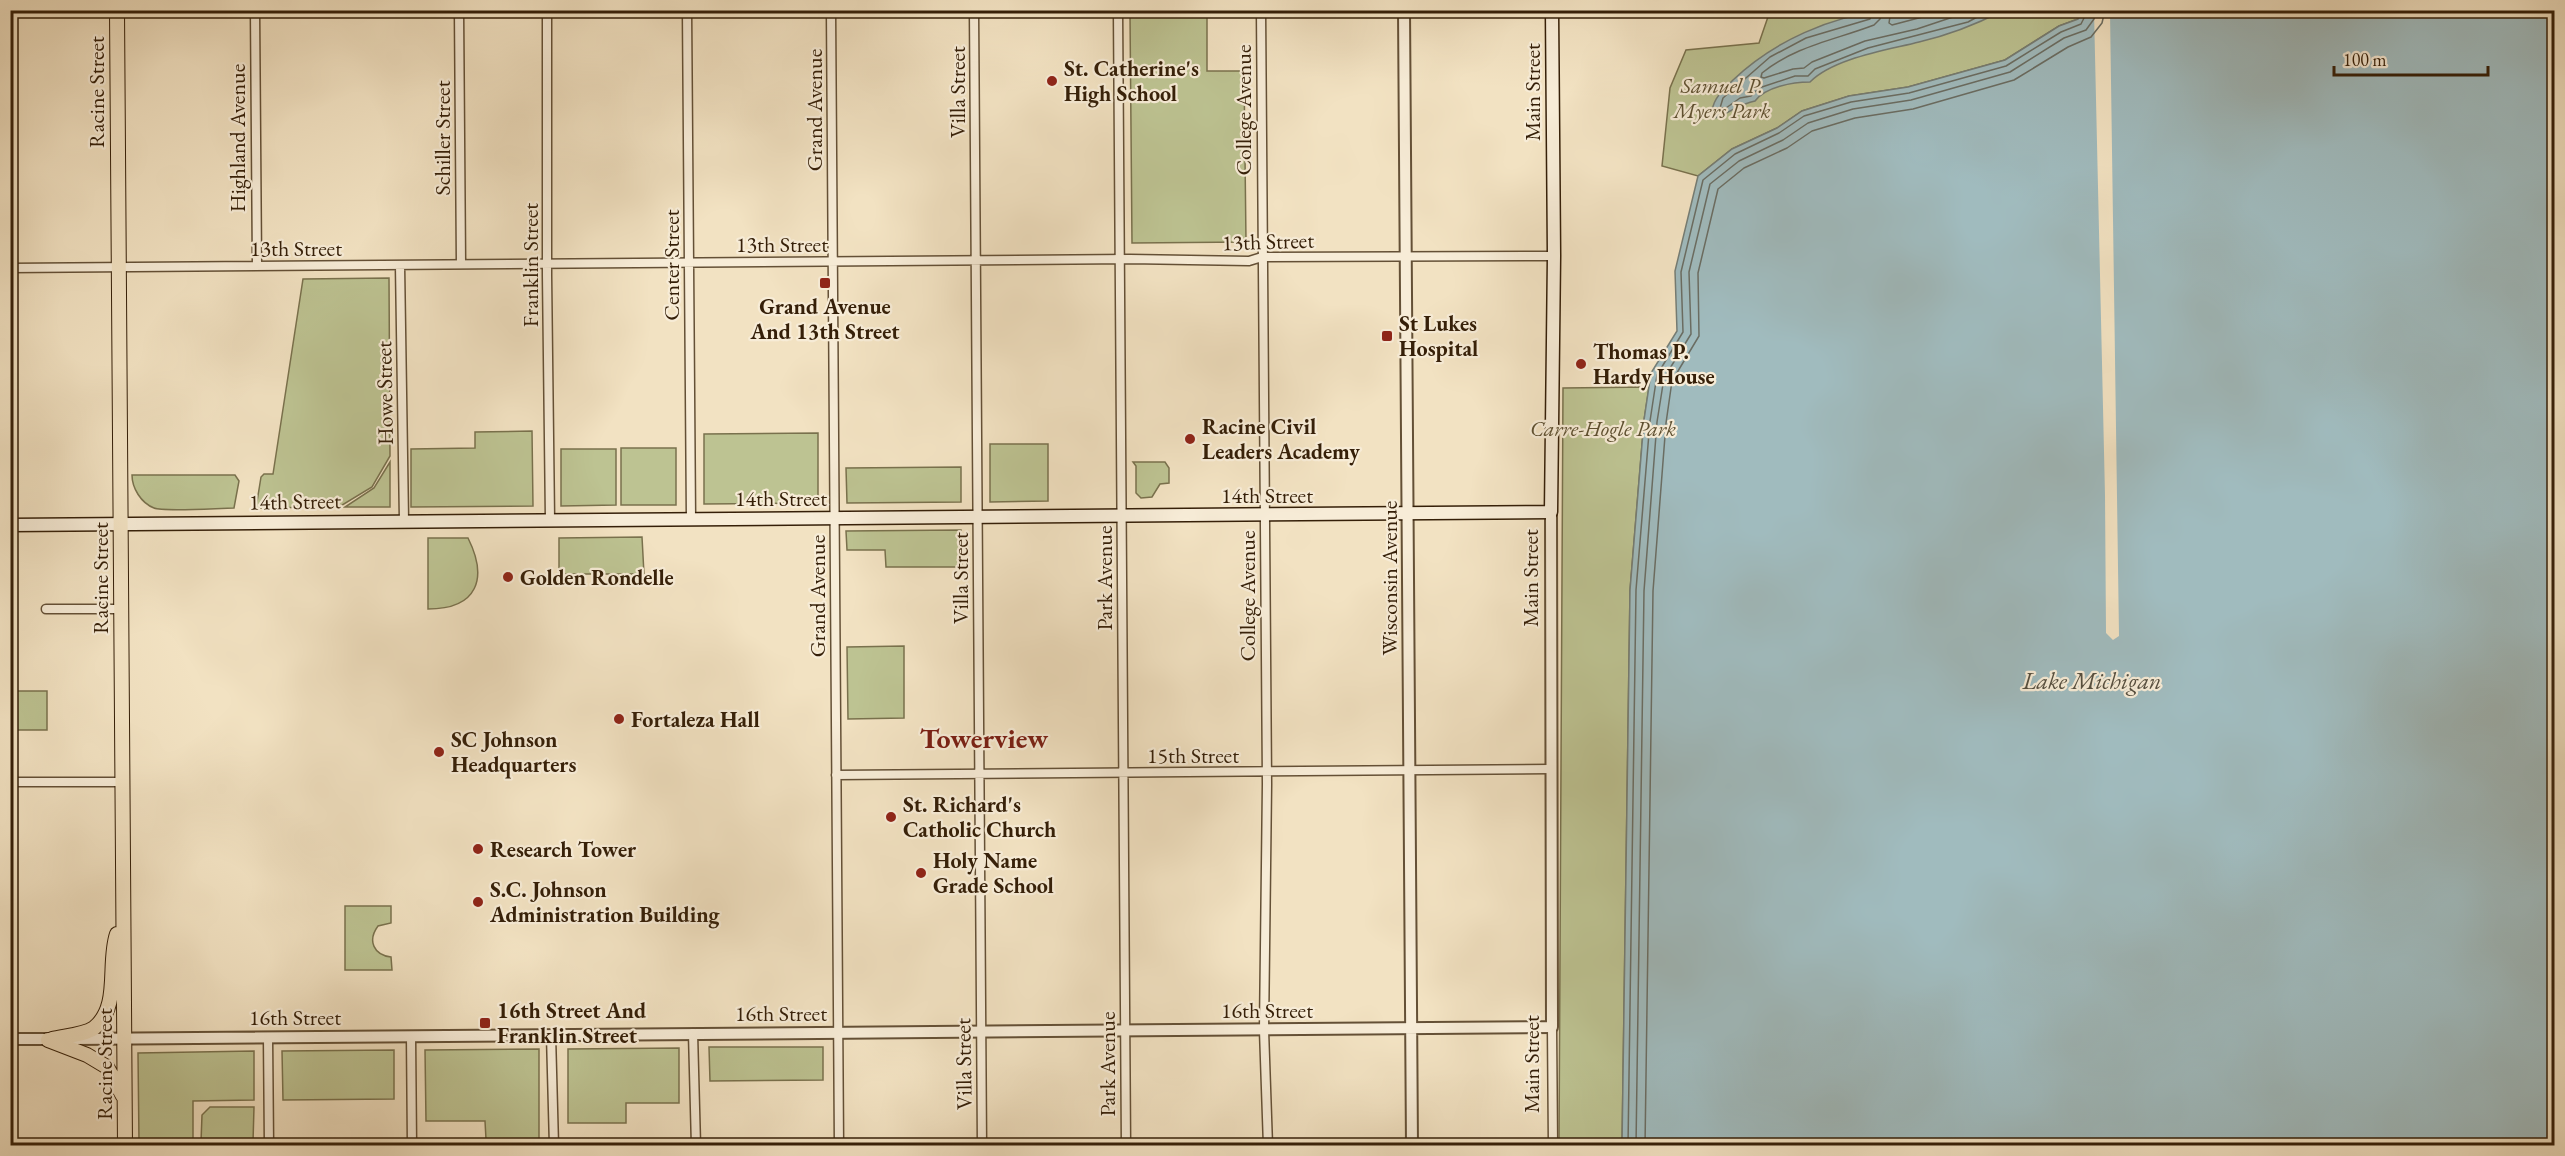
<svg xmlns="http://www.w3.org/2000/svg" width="2565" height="1156" font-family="'EB Garamond',serif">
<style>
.green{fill:#bdc392;stroke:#79714d;stroke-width:1.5}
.water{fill:#a0bbbe;stroke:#757d75;stroke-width:1.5}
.pier{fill:#f2e2c2}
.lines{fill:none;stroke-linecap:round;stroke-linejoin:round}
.shore{stroke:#6a6d63;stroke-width:1.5}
.minor-casing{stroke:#645036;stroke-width:11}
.tertiary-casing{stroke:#645036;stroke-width:14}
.secondary-casing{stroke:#351f08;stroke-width:15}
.primary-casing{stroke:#351f08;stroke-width:16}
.minor{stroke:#f7ecd7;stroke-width:8}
.tertiary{stroke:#f7ecd7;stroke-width:10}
.secondary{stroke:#f7ecd7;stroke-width:12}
.primary{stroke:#f2e2c2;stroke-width:14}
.poi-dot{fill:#8f2418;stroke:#f7ecd7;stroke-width:2}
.labels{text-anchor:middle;stroke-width:4.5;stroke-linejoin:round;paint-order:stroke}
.poi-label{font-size:22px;font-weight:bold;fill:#351f08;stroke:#f7ecd7;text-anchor:start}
.park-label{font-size:22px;font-style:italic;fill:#5e5031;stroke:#f7ecd7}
.street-label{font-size:22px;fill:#351f08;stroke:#f7ecd7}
.water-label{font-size:24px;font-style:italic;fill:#554e3f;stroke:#f7ecd7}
.district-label{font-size:28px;font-weight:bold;fill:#7a1f14;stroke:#f7ecd7}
</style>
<rect width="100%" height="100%" fill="#f2e2c2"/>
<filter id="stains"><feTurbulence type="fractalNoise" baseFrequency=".00333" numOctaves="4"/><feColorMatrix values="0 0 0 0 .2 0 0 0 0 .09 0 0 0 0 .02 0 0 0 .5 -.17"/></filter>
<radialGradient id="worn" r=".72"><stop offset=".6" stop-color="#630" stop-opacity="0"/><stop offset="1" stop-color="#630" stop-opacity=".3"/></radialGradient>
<!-- green -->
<path class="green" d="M1770,11H2084L2078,19L2059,26L2005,60L1908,87L1849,96L1802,111L1777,128L1732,149L1698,176L1662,166L1670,88L1686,50L1759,43Z
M1207,14V71H1244L1246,242L1132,243L1130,15Z
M389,278L390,456L372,487L339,507L256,508L261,477L264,474H273L303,279Z
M1649,387L1644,420L1630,590L1622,1145L1559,1146L1563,388Z
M532,431L533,506L411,507V449L475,448V432Z
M818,433V503L704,504V434Z
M990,444H1048V501L990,502Z
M621,448H676V505H621Z
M561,449H616V505L561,506Z
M390,462V507H345L374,488Z
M1133,462H1165L1169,468V483L1160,484L1152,497L1141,498L1136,493V466Z
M961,467V502L847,503L846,468Z
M132,475H235L239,481L234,508C220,508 164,512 154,508C141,503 132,488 132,475Z
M961,530L962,567H886L885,550H847L846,531Z
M642,537L644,574H559V538Z
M428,538H468C488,578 478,609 428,609Z
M904,646V718L848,719L847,647Z
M11,691H47V730H11Z
M345,906H391V923L378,926C367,941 374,955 391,957L392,970H345Z
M709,1047H823V1080L710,1081Z
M679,1048V1103H626V1123H568V1049Z
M539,1049V1139H486L485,1121H426L425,1050Z
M394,1050V1099L283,1100L282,1051Z
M254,1051V1100L193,1101V1142H139L138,1053Z
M210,1107H254L253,1142H201L202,1115Z"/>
<!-- water -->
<path class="water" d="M1887,10L2002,11C1975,25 1949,35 1919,42C1888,50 1834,58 1810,82C1793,82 1765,87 1755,101C1739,104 1728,114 1712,119C1710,101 1721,92 1733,80C1774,41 1831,16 1887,10Z
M2084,11H2554V1145L1622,1146L1630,590L1644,420L1651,373L1677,331L1675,271L1698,176L1732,149L1777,128L1802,111L1849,96L1908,87L2005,60L2059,26L2078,19Z"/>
<!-- pier -->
<path class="pier" d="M2094,11H2110L2119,636L2113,640L2106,633L2105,495Z"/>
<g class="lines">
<!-- shore -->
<path class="shore" d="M1874,10L1870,19L1806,38L1770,57L1723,98L1720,108H1726L1740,98L1751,96L1759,88L1795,76H1808L1815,69L1868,48L1968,22L1990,10
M1882,10L1880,19L1874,25C1835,40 1795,46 1762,73L1761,77L1764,78L1793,69L1804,68L1812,62L1865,41L1917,29L1974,10
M1891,10L1889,23L1892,25L1949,10
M1628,1146L1636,590L1650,421L1657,375L1683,332L1681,272L1703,180L1735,154L1779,133L1804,116L1851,102L1909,93L2006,66L2061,32L2081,24L2088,10
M1636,1146L1644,591L1657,422L1664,378L1691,334L1689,272L1710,184L1739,161L1783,140L1808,123L1853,109L1911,100L2010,72L2064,38L2086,30L2094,19L2096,10
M1645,1146L1653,591L1666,423L1672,381L1699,336L1698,273L1718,189L1744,168L1787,148L1812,131L1855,118L1913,109L2014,80L2068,47L2091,37L2102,23L2105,10"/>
<!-- minor casing -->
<g class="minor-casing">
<path id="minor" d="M255,10L257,266
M459,10L461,264
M547,10V275L550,520
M687,10L691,519
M831,10L839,1146
M974,10L982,1146
M1118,10L1126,1146
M1261,10L1267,784L1264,1030L1268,1146
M400,265L404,521
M10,268L1130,259L1249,261L1262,257L1554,256
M46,609H121
M836,775L1550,769
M10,782H122
M1552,1027L1553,1146
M693,1033L696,1146
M551,1035L554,1146
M411,1036L412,1146
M268,1037L269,1146"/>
</g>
<!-- tertiary casing -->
<g class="tertiary-casing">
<path id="tertiary" d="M1404,10L1412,1146
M10,11L43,10
M10,1039H55
M74,1039L1552,1027L1551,512"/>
</g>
<!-- secondary casing -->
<g class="secondary-casing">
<path id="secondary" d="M10,525L1551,512L1554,256L1552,10"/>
</g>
<!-- primary casing -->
<g class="primary-casing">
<path id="primary" d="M117,10L125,1146
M52,1039C64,1036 84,1035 94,1028C121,1007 107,963 117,934
M48,1040L87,1055L107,1067L123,1096"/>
</g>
<!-- minor -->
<use href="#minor" class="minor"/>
<!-- tertiary -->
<use href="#tertiary" class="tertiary"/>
<!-- secondary -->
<use href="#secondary" class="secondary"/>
<!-- primary -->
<use href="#primary" class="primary"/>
</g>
<!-- markers -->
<g class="poi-dot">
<circle cx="1052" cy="81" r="6"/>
<rect x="819" y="277" width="12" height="12" rx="3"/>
<rect x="1381" y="330" width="12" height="12" rx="3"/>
<circle cx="1581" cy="364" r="6"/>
<circle cx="1190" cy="439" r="6"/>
<circle cx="508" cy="577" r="6"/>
<circle cx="619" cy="719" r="6"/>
<circle cx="439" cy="752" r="6"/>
<circle cx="891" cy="817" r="6"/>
<circle cx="478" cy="849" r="6"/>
<circle cx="921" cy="873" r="6"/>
<circle cx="478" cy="902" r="6"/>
<rect x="479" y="1017" width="12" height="12" rx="3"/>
</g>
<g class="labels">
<!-- poi labels -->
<g class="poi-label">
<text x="1064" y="76">St. Catherine's<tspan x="1064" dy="25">High School</tspan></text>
<text x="825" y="314" text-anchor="middle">Grand Avenue<tspan x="825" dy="25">And 13th Street</tspan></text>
<text x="1399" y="331">St Lukes<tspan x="1399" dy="25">Hospital</tspan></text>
<text x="1593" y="359">Thomas P.<tspan x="1593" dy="25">Hardy House</tspan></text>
<text x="1202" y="434">Racine Civil<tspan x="1202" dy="25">Leaders Academy</tspan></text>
<text x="520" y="585">Golden Rondelle</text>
<text x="631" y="727">Fortaleza Hall</text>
<text x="451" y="747">SC Johnson<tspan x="451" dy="25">Headquarters</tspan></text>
<text x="903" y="812">St. Richard's<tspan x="903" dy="25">Catholic Church</tspan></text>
<text x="490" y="857">Research Tower</text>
<text x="933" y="868">Holy Name<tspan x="933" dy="25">Grade School</tspan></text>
<text x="490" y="897">S.C. Johnson<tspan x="490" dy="25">Administration Building</tspan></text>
<text x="497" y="1018">16th Street And<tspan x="497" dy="25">Franklin Street</tspan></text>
</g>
<!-- park labels -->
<g class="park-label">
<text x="1722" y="93">Samuel P.<tspan x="1722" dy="25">Myers Park</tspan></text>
<text x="1603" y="436">Carre-Hogle Park</text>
</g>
<!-- street labels -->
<g class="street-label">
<text transform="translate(96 92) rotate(-90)" y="8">Racine Street</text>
<text transform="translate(957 92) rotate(-90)" y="8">Villa Street</text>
<text transform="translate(1532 92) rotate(-90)" y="8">Main Street</text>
<text transform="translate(814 110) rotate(-90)" y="8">Grand Avenue</text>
<text transform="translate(1243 110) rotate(-90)" y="8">College Avenue</text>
<text transform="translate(237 138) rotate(-90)" y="8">Highland Avenue</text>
<text transform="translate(442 138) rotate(-90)" y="8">Schiller Street</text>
<text transform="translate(1268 241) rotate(-2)" y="8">13th Street</text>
<text x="782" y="252">13th Street</text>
<text x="296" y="256">13th Street</text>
<text transform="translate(530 265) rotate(-90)" y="8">Franklin Street</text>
<text transform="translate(671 265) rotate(-90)" y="8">Center Street</text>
<text transform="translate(384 393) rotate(-91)" y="8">Howe Street</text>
<text x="1267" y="503">14th Street</text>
<text x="781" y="506">14th Street</text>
<text transform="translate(295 501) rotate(-1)" y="8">14th Street</text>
<text transform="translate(100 578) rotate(-90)" y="8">Racine Street</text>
<text transform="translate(960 578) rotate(-90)" y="8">Villa Street</text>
<text transform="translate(1104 578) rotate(-90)" y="8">Park Avenue</text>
<text transform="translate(1389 578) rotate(-90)" y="8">Wisconsin Avenue</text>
<text transform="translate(1530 578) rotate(-90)" y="8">Main Street</text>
<text transform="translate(817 596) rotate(-90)" y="8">Grand Avenue</text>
<text transform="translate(1247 596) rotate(-90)" y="8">College Avenue</text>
<text x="1193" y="763">15th Street</text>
<text x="1267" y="1018">16th Street</text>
<text x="781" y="1021">16th Street</text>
<text x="295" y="1025">16th Street</text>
<text transform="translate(104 1064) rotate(-90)" y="8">Racine Street</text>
<text transform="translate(963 1064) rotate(-91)" y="8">Villa Street</text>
<text transform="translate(1107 1064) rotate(-90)" y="8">Park Avenue</text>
<text transform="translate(1531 1064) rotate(-90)" y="8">Main Street</text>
</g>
<!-- water labels -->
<g class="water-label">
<text x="2092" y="689">Lake Michigan</text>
</g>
<!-- district labels -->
<g class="district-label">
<text x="984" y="748">Towerview</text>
</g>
</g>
<!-- margin -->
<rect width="2565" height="1156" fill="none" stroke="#f2e2c2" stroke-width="36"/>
<rect x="12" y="12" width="2541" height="1132" fill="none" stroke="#351f08" stroke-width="3"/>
<rect x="18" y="18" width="2529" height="1120" fill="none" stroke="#351f08" stroke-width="1.5"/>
<!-- scale -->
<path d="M2334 66v9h154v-9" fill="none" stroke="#351f08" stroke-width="3"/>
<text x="2343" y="66" font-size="18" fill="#351f08" stroke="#f7ecd7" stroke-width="4.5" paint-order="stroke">100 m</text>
<rect width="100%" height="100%" filter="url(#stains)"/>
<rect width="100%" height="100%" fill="url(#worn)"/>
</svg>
